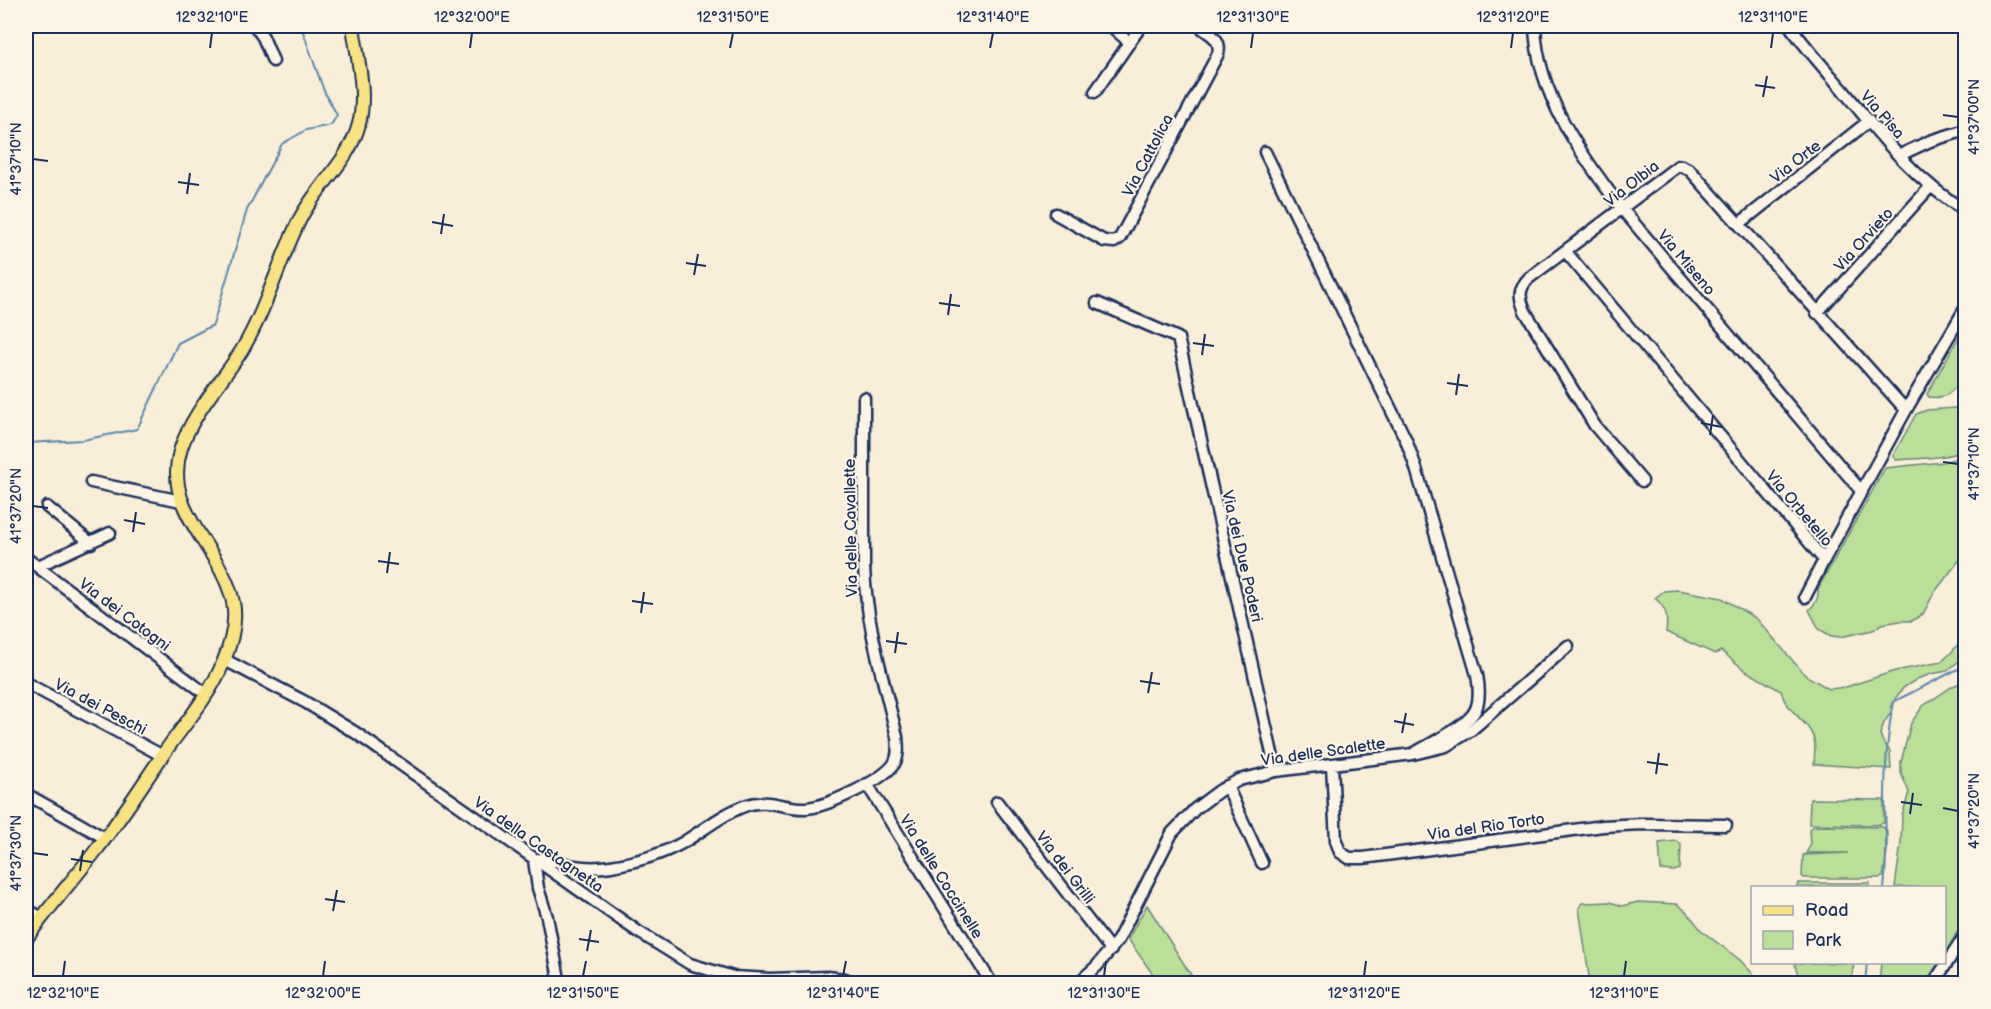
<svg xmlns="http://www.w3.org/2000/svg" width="1991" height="1009" font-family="'Balsamiq Sans',sans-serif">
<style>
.green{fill:#badf99;stroke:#6a877c;stroke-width:1.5}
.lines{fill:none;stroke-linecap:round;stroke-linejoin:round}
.stream{stroke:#5b88b0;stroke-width:2}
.minor-casing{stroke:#1b2f5e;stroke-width:15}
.major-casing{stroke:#1b2f5e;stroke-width:16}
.minor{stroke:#fcf5e5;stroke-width:10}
.major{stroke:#f8e281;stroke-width:12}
.ticks{fill:none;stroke:#1b2f5e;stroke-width:2}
.labels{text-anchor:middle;stroke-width:4.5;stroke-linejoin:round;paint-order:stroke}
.street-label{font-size:16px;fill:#1b2f5e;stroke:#fcf5e5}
.neatline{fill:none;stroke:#1b2f5e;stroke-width:2}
.ticks-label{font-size:15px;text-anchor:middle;fill:#1b2f5e}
</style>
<rect width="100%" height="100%" fill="#f9eed7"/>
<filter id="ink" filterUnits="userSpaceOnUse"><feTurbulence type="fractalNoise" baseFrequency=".0167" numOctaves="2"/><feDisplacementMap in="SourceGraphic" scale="12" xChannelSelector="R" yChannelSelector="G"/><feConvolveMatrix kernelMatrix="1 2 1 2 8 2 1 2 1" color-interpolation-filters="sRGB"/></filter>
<g filter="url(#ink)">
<!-- green -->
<path class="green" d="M1960,335L1965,336V378C1954,389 1947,400 1929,397L1927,394Z
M1955,408L1965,410V450C1944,459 1919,458 1896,460L1893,456L1916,414L1927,410Z
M1965,456V553L1934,593L1923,614L1912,621H1900L1882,624L1873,630L1840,637L1831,636L1819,629L1809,610C1816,603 1819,598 1818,589L1885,468L1943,462Z
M1678,590L1722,598L1757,619L1805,675L1829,689L1846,687L1895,671L1941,662L1950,654L1965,636V656L1947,671L1931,674L1917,679L1903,688L1895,699L1893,709L1884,723L1880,734L1883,742L1890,751L1891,769L1814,764C1814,757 1816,746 1814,739C1808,720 1786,712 1781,691L1746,671L1721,651L1715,654L1666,632C1668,616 1667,609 1655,598L1664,591Z
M1965,681V919L1945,953L1944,888L1895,887L1901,843L1902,816L1909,792L1901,773V762L1911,723L1923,706L1953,686Z
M1810,799L1884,800V823L1876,825L1809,824Z
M1814,826L1883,827L1887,831V852L1883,877L1880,878H1804L1802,876L1803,855L1848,853H1806L1810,846L1809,829Z
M1677,841L1681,845L1680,869L1674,871L1661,870L1659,843Z
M1798,883H1870L1868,888L1797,887Z
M1610,902L1622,906L1638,902L1677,904L1687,912L1702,931L1740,960L1752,973L1757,983H1590L1579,908L1582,903Z
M1147,905L1196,983H1159L1128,939Z
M1794,963H1854L1851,983H1801Z
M1881,963H1939L1927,983L1879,984Z"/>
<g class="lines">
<!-- stream -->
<path class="stream" d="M26,443L83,440L137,429L178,343L213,325L247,210L282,144L306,130L331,125L337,115L324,91L301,26
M1884,888C1888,857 1885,826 1885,795C1885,764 1888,733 1893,702L1966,665
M1865,984L1867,962"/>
<!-- minor casing -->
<g class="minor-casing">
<path id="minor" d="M255,26L263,37L273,61
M1111,26L1129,42
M1535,26C1537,95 1582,156 1622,209L1862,492
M1790,26C1806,48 1825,69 1843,90C1879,134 1916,182 1966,211
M1095,92L1141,26
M1265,152L1406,440L1415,465L1477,675C1479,686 1480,699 1476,709C1469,726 1429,744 1413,754
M1900,155L1930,141L1966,130
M1056,214L1104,241L1114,242L1120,238L1218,54C1222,39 1210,34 1199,26
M1739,224L1869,121
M1566,252L1824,560L1906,410L1966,307
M1097,303L1178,338L1276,771
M1817,313L1931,186
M1642,481L1595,426L1525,311C1519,297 1518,289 1529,278L1678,166H1682L1690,170L1906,410
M91,482L181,501
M47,507L91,543
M26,558L206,694
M38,566L110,533
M1805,597L1824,560
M225,660L305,702L356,733L637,931L690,964L733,977L770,979L828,977L845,979L857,984
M26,683L163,756
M1332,765L1336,841L1340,852L1349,858H1363L1603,826L1642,824L1726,825
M867,784L992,984
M1227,786L1262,863
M26,794L105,838
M997,802L1111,950
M26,909L42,918
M560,984L547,917L538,888L534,860C546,856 562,864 574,866C586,868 599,868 611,866C636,862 661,855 684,842C705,829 724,813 747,805C767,798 786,809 806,808C826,807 882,781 894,764C899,756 898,746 897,737C884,681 866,624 864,567V398
M1077,984L1097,966L1118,940L1172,833L1195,809L1219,791L1239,780L1276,771L1413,754L1446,746L1470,731L1568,646
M1933,984L1966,934"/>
</g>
<!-- major casing -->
<g class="major-casing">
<path id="major" d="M26,939C48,908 74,879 97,849C123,816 145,780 169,746C188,720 211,693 223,663C231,644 237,622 233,602C221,546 161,511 181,448C193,412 222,382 242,350C267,308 279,260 301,217C318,185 350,160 359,124C367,93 357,57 353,26"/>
</g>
<!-- minor -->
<use href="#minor" class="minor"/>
<!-- major -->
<use href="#major" class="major"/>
</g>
</g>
<!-- ticks -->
<path class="ticks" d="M210,48L212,33M470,48L472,33M730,48L733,33M990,48L993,33M1251,48L1253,33M1511,48L1513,33M1771,48L1773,33M1755,85L1775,88M1763,97L1767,76M1943,115L1958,117M33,159L48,161M178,182L199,185M187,194L190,173M432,222L453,226M441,234L444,214M686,263L706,266M694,275L698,254M939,303L960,306M948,315L951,294M1193,343L1214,346M1202,355L1205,334M1447,383L1468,386M1456,395L1459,374M1701,423L1722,427M1710,435L1713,415M1943,462L1958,464M33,506L48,508M124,520L145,524M133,532L136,512M378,561L399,564M387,573L390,552M632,601L653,604M641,613L644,592M886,641L907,644M895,653L898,632M1140,681L1160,684M1148,693L1152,672M1394,721L1414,725M1402,733L1406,713M1647,762L1668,765M1656,774L1659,753M1901,802L1922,805M1943,808L1958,811M1910,814L1913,793M33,853L48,855M71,859L92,862M80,871L83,850M325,899L345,902M333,911L337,890M579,939L599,942M587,951L591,930M63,976L65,961M323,976L325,961M583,976L586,961M843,976L846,961M1104,976L1106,961M1364,976L1366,961M1624,976L1626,961"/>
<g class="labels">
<!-- street labels -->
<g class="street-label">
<text transform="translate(1883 114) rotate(49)" y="6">Via Pisa</text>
<text transform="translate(1147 155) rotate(-62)" y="6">Via Cattolica</text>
<text transform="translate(1795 161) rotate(-38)" y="6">Via Orte</text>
<text transform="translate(1631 183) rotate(-38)" y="6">Via Olbia</text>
<text transform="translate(1863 239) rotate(-48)" y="6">Via Orvieto</text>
<text transform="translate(1687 262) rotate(50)" y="6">Via Miseno</text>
<text transform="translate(1800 508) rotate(50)" y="6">Via Orbetello</text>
<text transform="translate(850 528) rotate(-91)" y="6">Via delle Cavallette</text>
<text transform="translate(1243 556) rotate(77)" y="6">Via dei Due Poderi</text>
<text transform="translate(125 614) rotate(37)" y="6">Via dei Cotogni</text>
<text transform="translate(101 706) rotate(28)" y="6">Via dei Peschi</text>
<text transform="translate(1323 751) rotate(-8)" y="6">Via delle Scalette</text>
<text transform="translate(1486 826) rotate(-8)" y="6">Via del Rio Torto</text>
<text transform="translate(539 844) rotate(35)" y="6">Via della Castagnetta</text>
<text transform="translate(1066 867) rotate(53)" y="6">Via dei Grilli</text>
<text transform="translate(942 876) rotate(58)" y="6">Via delle Coccinelle</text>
</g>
</g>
<!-- margin -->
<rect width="1991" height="1009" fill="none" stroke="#fcf5e5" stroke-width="66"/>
<!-- legend -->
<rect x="1751" y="886" width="195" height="78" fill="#fcf5e5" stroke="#a2a6af" stroke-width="1.5"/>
<rect x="1763" y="906" width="30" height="9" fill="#f8e281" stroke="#a2a6af" stroke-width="1.5"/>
<text x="1805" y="916" font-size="18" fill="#1b2f5e">Road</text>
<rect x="1763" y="931" width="30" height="18" fill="#badf99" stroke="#a2a6af" stroke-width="1.5"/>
<text x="1805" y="946" font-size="18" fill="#1b2f5e">Park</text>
<rect x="33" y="33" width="1925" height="943" class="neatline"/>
<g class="ticks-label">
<text x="212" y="22">12°32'10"E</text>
<text x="472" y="22">12°32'00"E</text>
<text x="733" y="22">12°31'50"E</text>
<text x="993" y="22">12°31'40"E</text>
<text x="1253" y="22">12°31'30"E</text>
<text x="1513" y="22">12°31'20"E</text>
<text x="1773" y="22">12°31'10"E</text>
<text transform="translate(1974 117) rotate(-90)" y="5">41°37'00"N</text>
<text transform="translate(16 159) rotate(-90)" y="5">41°37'10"N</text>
<text transform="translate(1974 464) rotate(-90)" y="5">41°37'10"N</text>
<text transform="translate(16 506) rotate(-90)" y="5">41°37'20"N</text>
<text transform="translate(1974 811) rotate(-90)" y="5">41°37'20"N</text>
<text transform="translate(16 853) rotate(-90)" y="5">41°37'30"N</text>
<text x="63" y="998">12°32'10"E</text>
<text x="323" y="998">12°32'00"E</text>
<text x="583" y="998">12°31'50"E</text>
<text x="843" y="998">12°31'40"E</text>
<text x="1104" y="998">12°31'30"E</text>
<text x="1364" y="998">12°31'20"E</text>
<text x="1624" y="998">12°31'10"E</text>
</g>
</svg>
